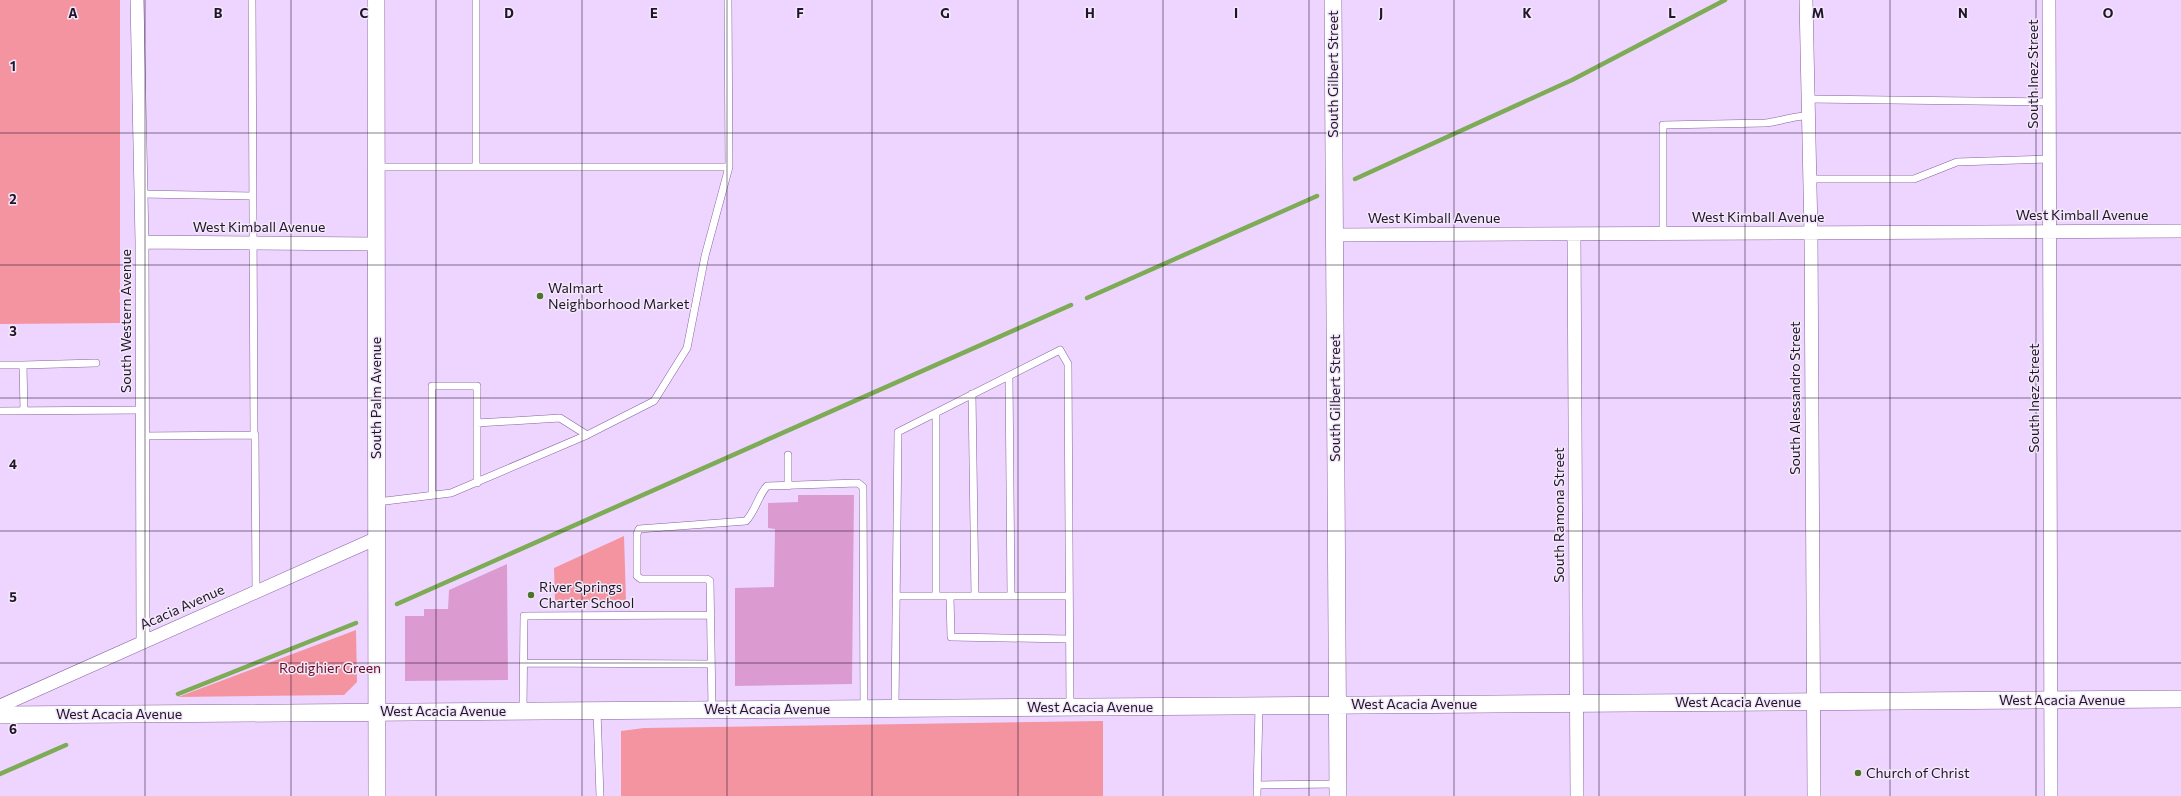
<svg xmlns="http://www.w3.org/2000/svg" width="2181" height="796" font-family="Commissioner,sans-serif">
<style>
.green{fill:#f494a0}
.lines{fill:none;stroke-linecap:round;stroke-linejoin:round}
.stream{stroke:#7eab55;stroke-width:4.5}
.building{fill:#db9bd1}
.service-casing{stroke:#87609f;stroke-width:8}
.minor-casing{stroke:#87609f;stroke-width:14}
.tertiary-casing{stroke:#87609f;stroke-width:18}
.service{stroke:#fff;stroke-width:7}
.minor{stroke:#fff;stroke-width:13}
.tertiary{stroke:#fff;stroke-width:17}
.grid{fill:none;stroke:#23132d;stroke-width:1;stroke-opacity:0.55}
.poi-dot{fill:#4f732c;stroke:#f2e9f8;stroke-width:1.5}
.labels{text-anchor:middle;stroke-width:3;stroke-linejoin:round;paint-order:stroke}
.street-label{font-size:14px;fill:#23132d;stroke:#f2e9f8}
.poi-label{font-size:14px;fill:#23132d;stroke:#f2e9f8;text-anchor:start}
.park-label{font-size:14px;fill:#690c26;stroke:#f2e9f8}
.grid-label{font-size:13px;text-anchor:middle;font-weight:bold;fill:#23132d;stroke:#f2e9f8;stroke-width:3;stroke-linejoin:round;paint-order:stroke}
</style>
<rect width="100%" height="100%" fill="#eed5ff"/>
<!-- green -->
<path class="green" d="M0,0H120V323L0,324Z
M624,536L626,600L555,601L554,568Z
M356,630L357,682L344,695L178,697Z
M1103,721V796H621V731L644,728Z"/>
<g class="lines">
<!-- stream -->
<path class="stream" d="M1355,179L1572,80L1725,0
M1087,298L1317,196
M397,604L1071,305
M178,694L356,623
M0,774L66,745"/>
</g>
<!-- building -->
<path class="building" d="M798,495H854L852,684L735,686V588L774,587L775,529L768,528V503L798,502Z
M507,564L508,680L405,681V616H424V609H448L449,590Z"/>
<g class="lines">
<!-- service casing -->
<g class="service-casing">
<path id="service" d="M252,0L254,435
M476,0V167
M1808,99L2049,102
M376,167H729L728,0
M1809,179H1914L1957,162L2050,159
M141,194L253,196
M1663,233V125L1765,123C1780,122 1794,115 1808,116
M0,365H23L24,411
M23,365L96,363
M1009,376L1011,596
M972,394L975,596
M0,411L142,410
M936,413V596
M477,423L560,418L587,435
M142,436L255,435L256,592
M788,486V455
M432,495V386H477V483
M377,502L451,493L587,435L654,401L687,348L705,256L729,167
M896,596H1069
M950,596L951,637L1069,639
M524,663L711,664
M895,708L898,432L1060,350L1068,364L1070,707
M712,709L710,581L707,579H641L637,576V534L639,529L746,521C756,510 758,496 767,486L858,483L863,487L864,708
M523,711L524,616L711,615
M597,711L600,796
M1258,785L1337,784
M1257,796L1259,706"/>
</g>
<!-- minor casing -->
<g class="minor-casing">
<path id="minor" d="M137,0L142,242L143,642
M1806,0L1811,233L1814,796
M2049,0L2051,796
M1574,234L1577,796
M1334,235L2181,231
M142,242L376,244
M0,706L377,538"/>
</g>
<!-- tertiary casing -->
<g class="tertiary-casing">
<path id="tertiary" d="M376,0L377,796
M1333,0L1338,796
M0,715L2181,699"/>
</g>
<!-- service -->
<use href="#service" class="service"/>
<!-- minor -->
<use href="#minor" class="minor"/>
<!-- tertiary -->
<use href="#tertiary" class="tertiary"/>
</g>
<!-- grid -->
<path class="grid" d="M145,0V796M291,0V796M436,0V796M582,0V796M727,0V796M872,0V796M1018,0V796M1163,0V796M1309,0V796M1454,0V796M1599,0V796M1745,0V796M1890,0V796M2036,0V796M0,133H2181M0,265H2181M0,398H2181M0,531H2181M0,663H2181"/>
<!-- markers -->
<g class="poi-dot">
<circle cx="540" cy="296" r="4"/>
<circle cx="531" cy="595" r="4"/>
<circle cx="1858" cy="773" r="4"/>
</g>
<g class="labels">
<!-- street labels -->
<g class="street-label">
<text transform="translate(1333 74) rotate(-90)" y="5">South Gilbert Street</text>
<text transform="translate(2033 74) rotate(-90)" y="5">South Inez Street</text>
<text x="2082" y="220">West Kimball Avenue</text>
<text x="1758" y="222">West Kimball Avenue</text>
<text x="1434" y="223">West Kimball Avenue</text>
<text x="259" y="232">West Kimball Avenue</text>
<text transform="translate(126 321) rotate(-90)" y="5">South Western Avenue</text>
<text transform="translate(376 398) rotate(-90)" y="5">South Palm Avenue</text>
<text transform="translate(1335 398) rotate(-90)" y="5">South Gilbert Street</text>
<text transform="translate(1795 398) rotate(-90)" y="5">South Alessandro Street</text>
<text transform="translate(2034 398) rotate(-90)" y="5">South Inez Street</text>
<text transform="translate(1559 515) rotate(-90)" y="5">South Ramona Street</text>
<text transform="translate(182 607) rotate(-24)" y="5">Acacia Avenue</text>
<text x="2062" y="705">West Acacia Avenue</text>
<text x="1738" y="707">West Acacia Avenue</text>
<text x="1414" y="709">West Acacia Avenue</text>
<text x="1090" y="712">West Acacia Avenue</text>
<text x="767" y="714">West Acacia Avenue</text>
<text x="443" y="716">West Acacia Avenue</text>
<text x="119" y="719">West Acacia Avenue</text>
</g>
<!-- poi labels -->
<g class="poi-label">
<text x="548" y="293">Walmart<tspan x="548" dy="16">Neighborhood Market</tspan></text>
<text x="539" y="592">River Springs<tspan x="539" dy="16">Charter School</tspan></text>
<text x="1866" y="778">Church of Christ</text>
</g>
<!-- park labels -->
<g class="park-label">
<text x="330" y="673">Rodighier Green</text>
</g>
</g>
<g class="grid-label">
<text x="73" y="18">A</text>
<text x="218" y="18">B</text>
<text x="364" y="18">C</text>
<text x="509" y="18">D</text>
<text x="654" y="18">E</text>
<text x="800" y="18">F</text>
<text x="945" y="18">G</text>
<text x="1090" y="18">H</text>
<text x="1236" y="18">I</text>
<text x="1381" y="18">J</text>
<text x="1527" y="18">K</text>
<text x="1672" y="18">L</text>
<text x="1818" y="18">M</text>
<text x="1963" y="18">N</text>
<text x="2108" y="18">O</text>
<text x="13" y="71">1</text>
<text x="13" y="204">2</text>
<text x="13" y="336">3</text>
<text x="13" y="469">4</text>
<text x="13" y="602">5</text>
<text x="13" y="734">6</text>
</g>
</svg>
